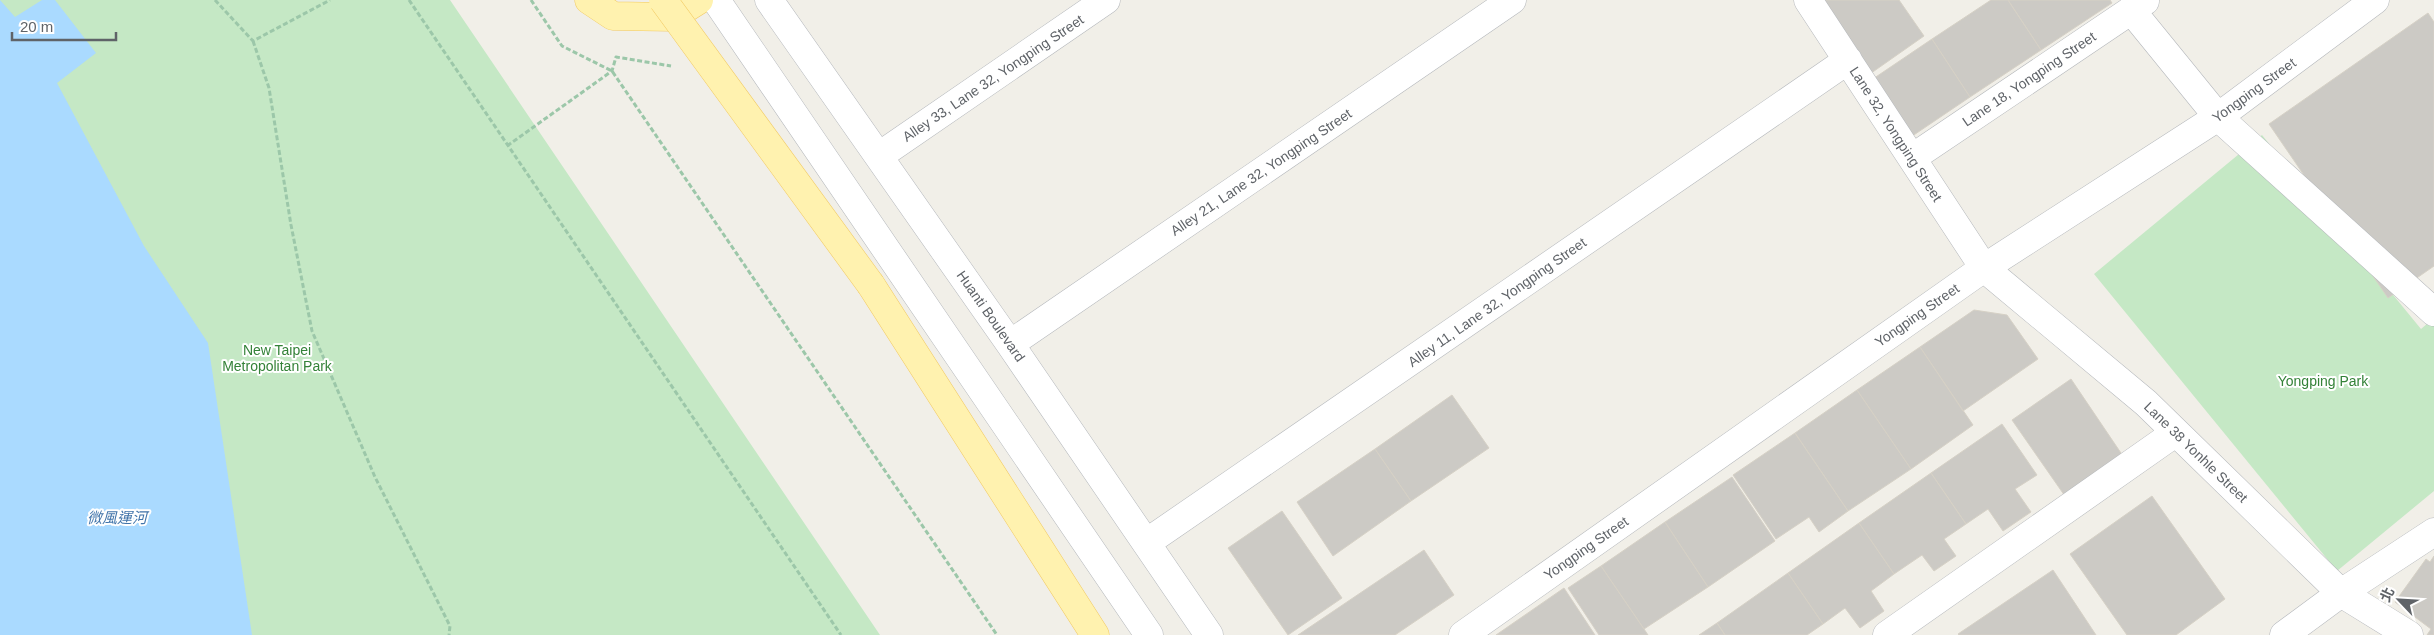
<svg xmlns="http://www.w3.org/2000/svg" width="2434" height="635" font-family="Helvetica,'Noto Sans TC',sans-serif">
<style>
.green{fill:#c5e8c5}
.water{fill:#aadaff}
.building{fill:#cccac5;stroke:#d6d1c6}
.lines{fill:none;stroke-linecap:round;stroke-linejoin:round}
.minor-casing{stroke:#b5b8bc;stroke-width:29}
.major-casing{stroke:#f2c960;stroke-width:29}
.path{stroke:#9cc7a9;stroke-width:3;stroke-dasharray:5 2.5;stroke-linecap:butt}
.minor{stroke:#fff;stroke-width:28}
.major{stroke:#fff2af;stroke-width:28}
.major-bridge-casing{stroke:#f2c960;stroke-width:29;stroke-linecap:butt}
.major-bridge{stroke:#fff2af;stroke-width:28}
.labels{text-anchor:middle;stroke-width:4;stroke-linejoin:round;paint-order:stroke}
.street-label{font-size:14px;fill:#5f6368;stroke:#fff}
.park-label{font-size:14px;fill:#348238;stroke:#fff}
.water-label{font-size:15px;font-style:italic;fill:#4174aa;stroke:#fff}
</style>
<rect width="100%" height="100%" fill="#f1efe8"/>
<!-- green -->
<path class="green" d="M0,0H450L880,635H0Z
M2262,135L2421,329L2434,318V491L2337,571L2094,274Z"/>
<!-- water -->
<path class="water" d="M0,0L15,17L42,0H55L96,53L57,83L144,246L208,343L252,635H0Z"/>
<!-- building -->
<path class="building" d="M1814,0H1899L1924,36L1857,83Z
M1991,0H2008L2041,50L1970,97L1932,39Z
M2008,0H2110L2112,3L2041,50Z
M2428,13L2434,22V266L2388,298L2269,124Z
M1932,39L1970,97L1899,145L1861,87Z
M1974,310L2007,315L2038,359L1963,411L1920,347Z
M1920,347L1973,425L1911,469L1857,390Z
M2071,379L2125,459L2067,499L2012,420Z
M1857,390L1911,469L1848,511L1795,433Z
M1452,395L1489,448L1411,501L1375,449Z
M2002,424L2037,475L2015,489L2031,512L2003,531L1988,509L1966,524L1931,473Z
M1795,433L1848,511L1819,532L1809,517L1776,539L1733,475Z
M1375,449L1411,501L1333,556L1297,502Z
M1931,473L1966,524L1944,539L1956,556L1934,571L1922,555L1894,574L1859,523Z
M1732,477L1775,541L1708,587L1665,522Z
M2152,496L2225,599L2176,635H2127L2070,554Z
M1282,511L1342,598L1288,635L1228,548Z
M1665,522L1708,587L1644,629L1601,566Z
M1859,523L1894,574L1871,591L1884,611L1860,628L1845,608L1823,624L1788,573Z
M1424,550L1454,595L1395,635H1298Z
M2434,556V635H2427L2431,629L2395,602L2426,559L2430,562Z
M1601,566L1644,629L1648,635H1599L1568,588Z
M2053,570L2096,635H1959L1958,634Z
M1788,573L1823,624L1807,635H1725L1717,623Z
M1564,588L1595,635H1496Z
M1717,623L1725,635H1699Z"/>
<g class="lines">
<!-- minor casing -->
<g class="minor-casing">
<path id="minor" d="M716,0L1149,635
M769,0L1010,344L1209,635
M1808,0L1984,268L2146,403L2341,593L2409,635
M2131,10L2218,117L2434,312
M879,156L1106,0
M1912,158L2145,1
M1010,344L1512,0
M1146,543L1848,60
M1463,635L1984,268L2218,117L2375,0
M1887,635L2175,433
M2284,635L2341,593L2434,532"/>
</g>
<!-- major casing -->
<g class="major-casing">
<path id="major" d="M589,0L613,16L672,17L699,0
M871,285L1095,635"/>
</g>
<!-- path -->
<path class="path" d="M215,0L253,41L330,0
M409,0L841,635
M531,0L562,46L612,71L997,635
M253,41L269,88L291,225L312,331L375,477L450,626L449,635
M507,146L612,71L616,57L671,66"/>
<!-- minor -->
<use href="#minor" class="minor"/>
<!-- major -->
<use href="#major" class="major"/>
<!-- major-bridge casing -->
<g class="major-bridge-casing">
<path id="major-bridge" d="M663,0L871,285"/>
</g>
<!-- major-bridge -->
<use href="#major-bridge" class="major-bridge"/>
</g>
<g class="labels">
<!-- street labels -->
<g class="street-label">
<text transform="translate(993 78) rotate(-34)" y="5">Alley 33, Lane 32, Yongping Street</text>
<text transform="translate(2029 79) rotate(-34)" y="5">Lane 18, Yongping Street</text>
<text transform="translate(2254 90) rotate(-36)" y="5">Yongping Street</text>
<text transform="translate(1896 134) rotate(57)" y="5">Lane 32, Yongping Street</text>
<text transform="translate(1261 172) rotate(-34)" y="5">Alley 21, Lane 32, Yongping Street</text>
<text transform="translate(1497 302) rotate(-35)" y="5">Alley 11, Lane 32, Yongping Street</text>
<text transform="translate(1917 315) rotate(-35)" y="5">Yongping Street</text>
<text transform="translate(991 316) rotate(55)" y="5">Huanti Boulevard</text>
<text transform="translate(2196 452) rotate(44)" y="5">Lane 38 Yonhle Street</text>
<text transform="translate(1586 548) rotate(-35)" y="5">Yongping Street</text>
</g>
<!-- park labels -->
<g class="park-label">
<text x="277" y="355">New Taipei<tspan x="277" dy="16">Metropolitan Park</tspan></text>
<text x="2323" y="386">Yongping Park</text>
</g>
<!-- water labels -->
<g class="water-label">
<text x="117" y="523">微風運河</text>
</g>
</g>
<!-- north arrow -->
<g transform="translate(2399 600) rotate(295)" stroke="#ffffff" stroke-width="4" paint-order="stroke">
<path d="M0-4L9 19L0 12L-9 19Z" fill="#5f6368"/>
<text y="-8" font-size="14" font-weight="bold" text-anchor="middle" fill="#5f6368">北</text>
</g>
<!-- scale -->
<path d="M12 32v8h104v-8" fill="none" stroke="#5f6368" stroke-width="2.5"/>
<text x="20" y="32" font-size="15" fill="#5f6368" stroke="#ffffff" stroke-width="4" paint-order="stroke">20 m</text>
</svg>
